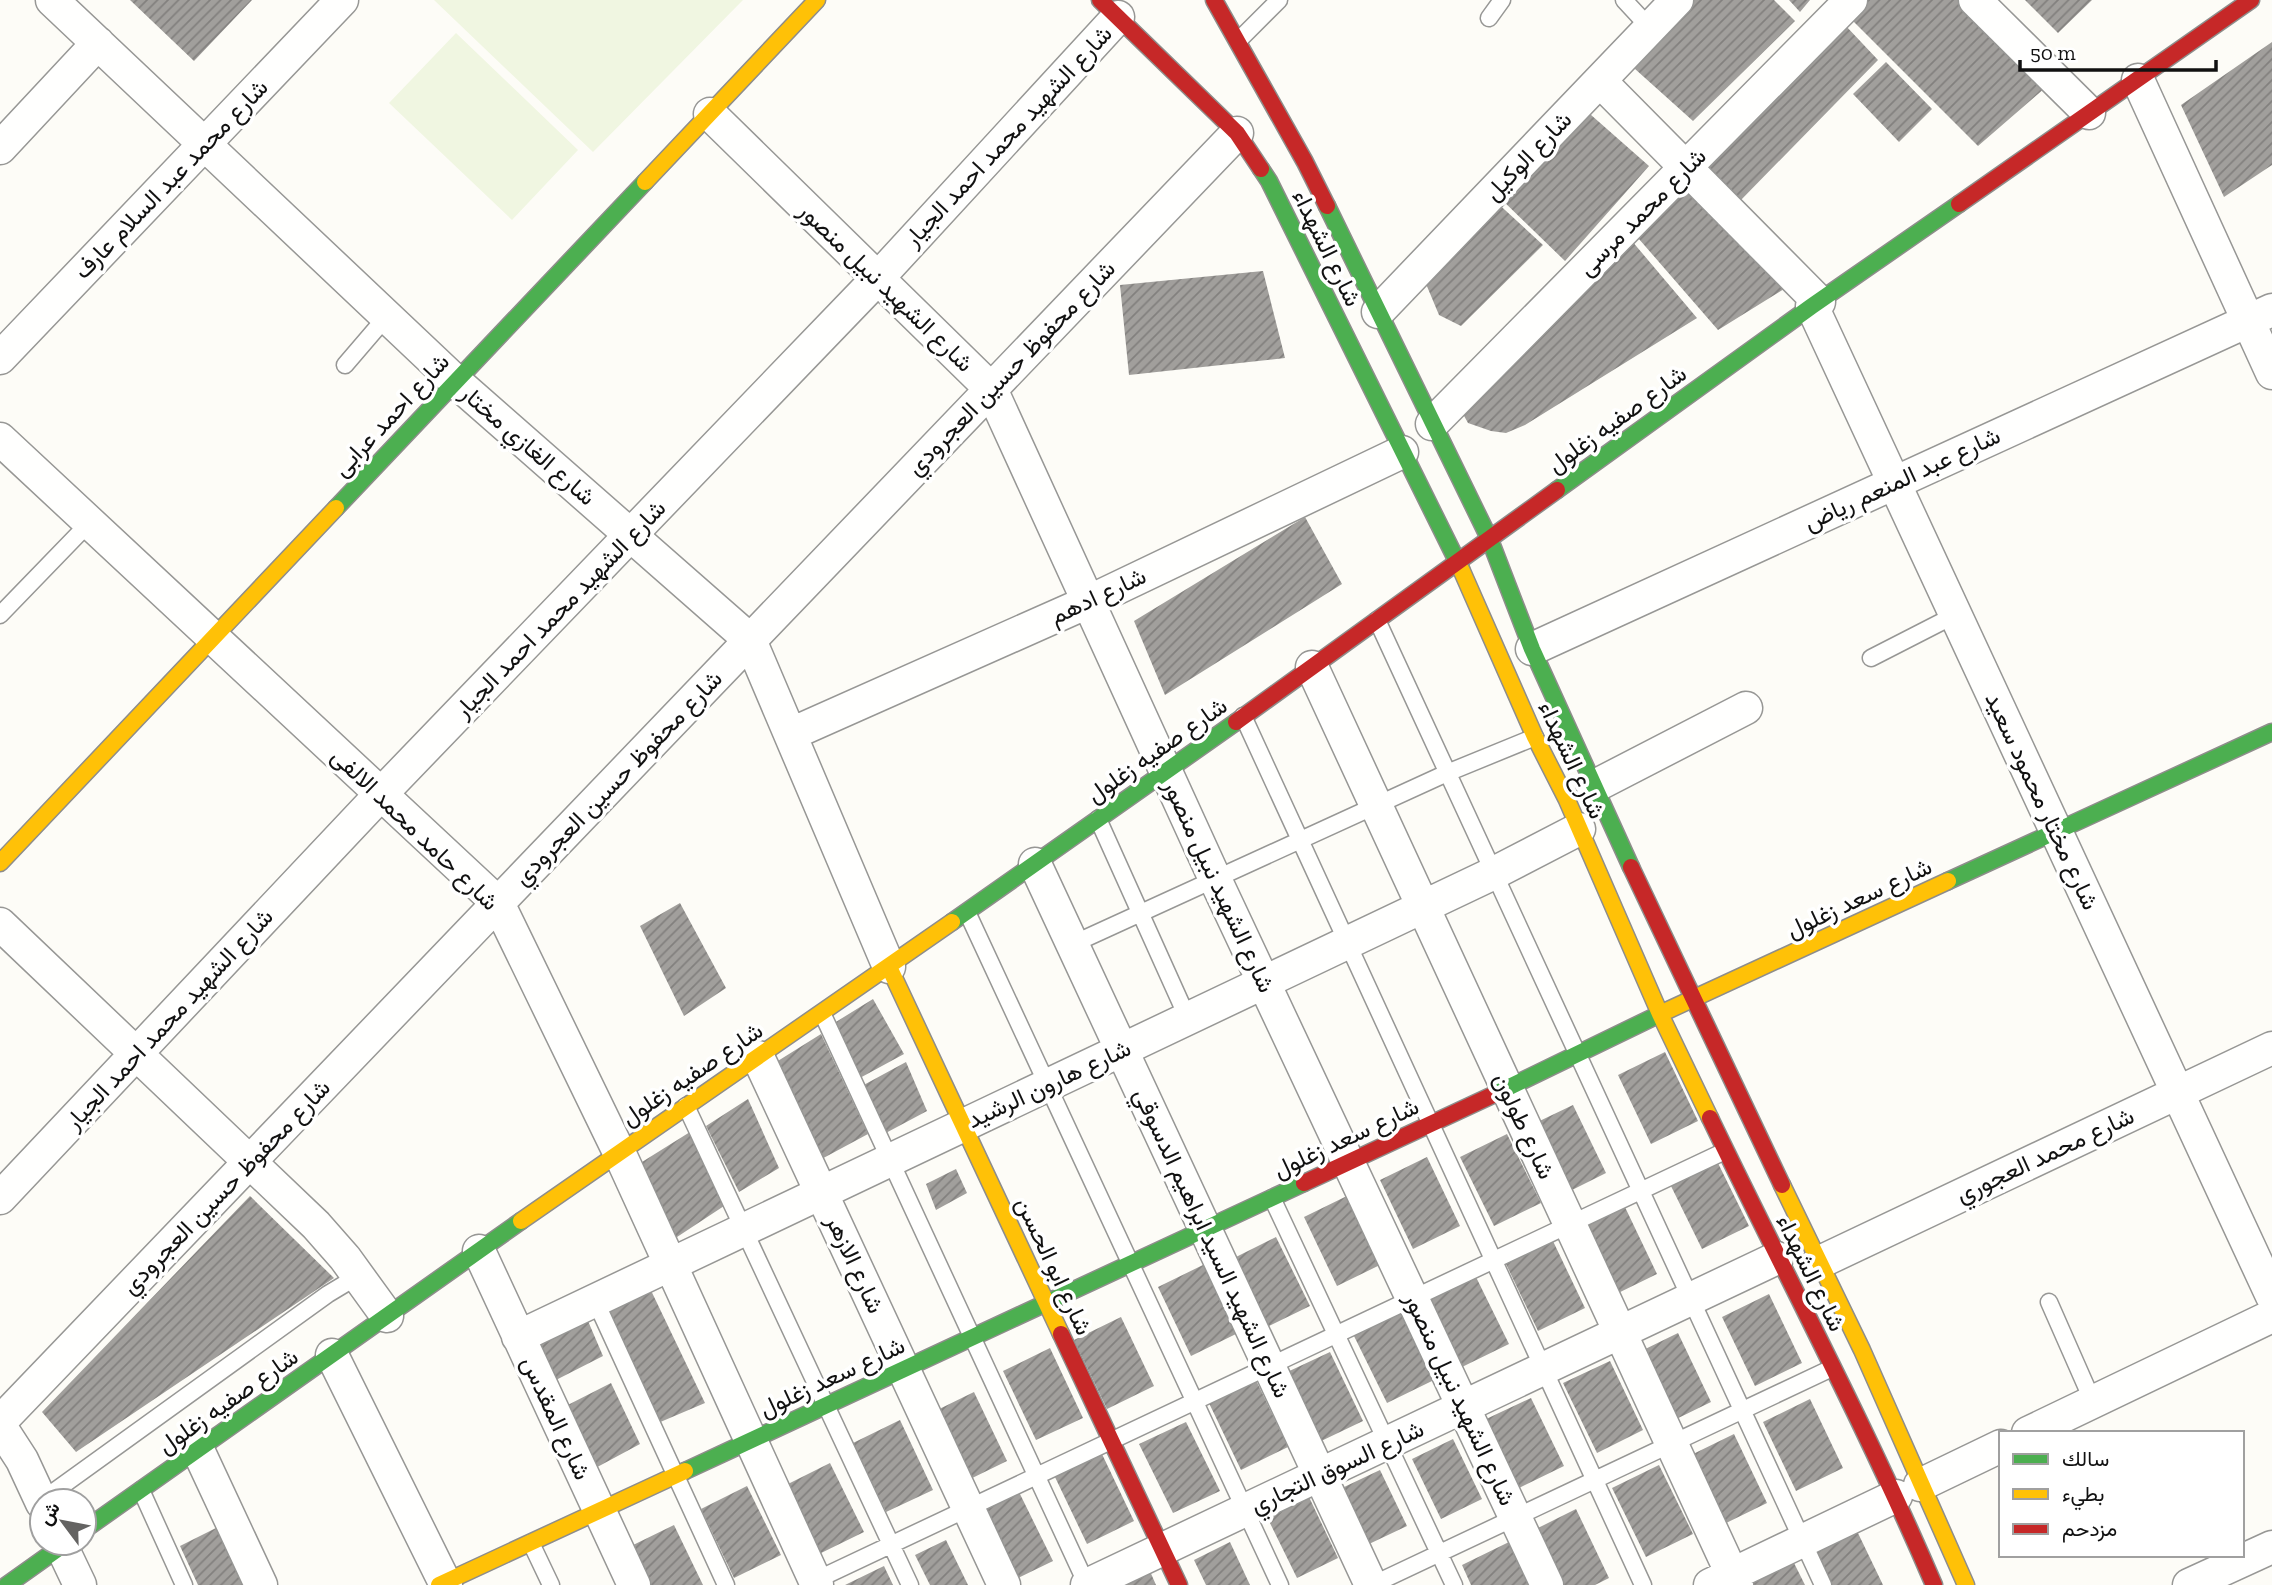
<svg xmlns="http://www.w3.org/2000/svg" width="2272" height="1585" font-family="'Zilla Slab',Vazirmatn,serif">
<style>
.pitch{fill:#f0f6e1}
.building{fill:url(#building-hatch)}
.lines{fill:none;stroke-linecap:round;stroke-linejoin:round}
.lane-casing{stroke:#979795;stroke-width:19}
.street-casing{stroke:#979795;stroke-width:35}
.fast-casing{stroke:#8e8d8b;stroke-width:19}
.slow-casing{stroke:#8e8d8b;stroke-width:19}
.jam-casing{stroke:#8e8d8b;stroke-width:19}
.lane{stroke:#fffffe;stroke-width:16}
.street{stroke:#fffffe;stroke-width:32}
.fast{stroke:#4caf50;stroke-width:16}
.slow{stroke:#ffc107;stroke-width:16}
.jam{stroke:#c62828;stroke-width:16}
.labels{text-anchor:middle;stroke-width:7;stroke-linejoin:round;paint-order:stroke}
.street-label{font-size:24px;fill:#111;stroke:#fff}
</style>
<defs>
<pattern id="building-hatch" width="6" height="6" patternUnits="userSpaceOnUse" patternTransform="scale(1.75)"><rect width="6" height="6" fill="#a19f9c"/><path d="M-1 1l2-2M0 6l6-6M5 7l2-2" fill="none" stroke="#82807e"/></pattern>
</defs>
<rect width="100%" height="100%" fill="#fdfcf7"/>
<!-- pitch -->
<path class="pitch" d="M434,0H743L593,152Z
M456,33L578,150L512,220L389,103Z"/>
<!-- building -->
<path class="building" d="M130,0H252L194,61Z
M1684,0H1774L1795,21L1693,121L1625,60Z
M1789,0H1810L1800,12Z
M1860,0H1960L2046,87L1978,146L1846,14Z
M2025,0H2092L2058,33Z
M1845,25L1878,60L1738,203L1700,164Z
M2272,42V165L2224,197L2181,105Z
M1886,62L1932,109L1899,142L1853,94Z
M1582,107L1649,166L1565,261L1497,195Z
M1686,176L1792,284L1718,330L1632,231Z
M1493,199L1543,245L1461,326L1439,315L1421,272Z
M1626,234L1697,318L1525,425L1506,433L1491,431L1468,423L1458,405Z
M1263,271L1285,358L1129,375L1120,285Z
M1305,517L1342,584L1165,695L1134,621Z
M680,903L726,988L684,1016L640,926Z
M873,999L904,1054L858,1079L831,1025Z
M821,1034L868,1134L816,1162L773,1064Z
M1665,1052L1698,1121L1651,1144L1618,1075Z
M906,1062L927,1111L882,1135L860,1087Z
M748,1099L779,1168L739,1192L706,1126Z
M1573,1105L1606,1173L1560,1196L1527,1127Z
M690,1132L724,1206L674,1239L642,1162Z
M1507,1134L1541,1203L1494,1226L1460,1157Z
M1427,1157L1460,1226L1413,1249L1380,1180Z
M1715,1157L1749,1226L1702,1249L1668,1180Z
M956,1169L967,1193L936,1210L926,1184Z
M1351,1194L1384,1263L1337,1286L1304,1217Z
M250,1196L334,1278L76,1452L42,1412Z
M1624,1205L1657,1274L1610,1297L1577,1228Z
M1276,1237L1310,1306L1263,1329L1230,1260Z
M1552,1239L1585,1308L1538,1331L1505,1262Z
M1205,1264L1238,1333L1191,1356L1158,1287Z
M1475,1275L1509,1344L1462,1367L1429,1298Z
M645,1278L705,1403L658,1423L603,1303Z
M1769,1294L1802,1363L1755,1386L1722,1317Z
M1400,1311L1434,1380L1387,1403L1353,1334Z
M585,1314L603,1356L554,1381L536,1338Z
M1121,1317L1154,1386L1107,1409L1074,1340Z
M1678,1333L1711,1402L1664,1425L1631,1356Z
M1050,1348L1083,1418L1036,1440L1003,1371Z
M1330,1352L1363,1421L1317,1443L1283,1374Z
M1610,1361L1643,1430L1597,1453L1563,1383Z
M1255,1378L1288,1447L1241,1470L1208,1401Z
M611,1383L640,1444L588,1472L554,1412Z
M974,1392L1007,1461L960,1484L927,1415Z
M1531,1398L1564,1466L1517,1489L1484,1420Z
M1810,1399L1843,1468L1796,1491L1763,1422Z
M900,1420L933,1490L886,1512L853,1443Z
M1186,1422L1220,1491L1173,1513L1139,1444Z
M1734,1434L1767,1503L1720,1526L1687,1457Z
M1453,1439L1482,1499L1441,1519L1412,1459Z
M1101,1452L1134,1521L1087,1544L1054,1475Z
M830,1463L864,1532L817,1555L784,1486Z
M1659,1465L1693,1534L1646,1557L1612,1488Z
M1380,1470L1407,1526L1369,1544L1342,1488Z
M747,1486L781,1555L734,1578L701,1509Z
M1019,1492L1053,1561L1006,1584L972,1515Z
M1309,1497L1338,1558L1297,1578L1267,1517Z
M1576,1509L1609,1578L1595,1585H1555L1530,1532Z
M226,1523L256,1585H198L180,1546Z
M674,1525L703,1585H645L627,1548Z
M1857,1531L1883,1585H1825L1810,1553Z
M946,1540L968,1585H930L915,1555Z
M1230,1542L1250,1585H1206L1194,1560Z
M1509,1542L1529,1585H1471L1462,1565Z
M1793,1561L1805,1585H1750L1748,1581Z
M884,1566L893,1585H845Z
M1149,1569L1156,1585H1116Z"/>
<g class="lines">
<!-- lane casing -->
<g class="lane-casing">
<path id="lane" d="M1624,0L1650,28
M1489,18L1502,0
M1238,41L1279,0
M345,365L387,316
M0,615L90,522
M1377,620L1823,1585
M1871,658L1955,615
M1243,716L1643,1585
M1098,819L1188,1019
M967,912L1280,1585
M1073,944L1447,773L1535,737
M822,1013L1087,1585
M686,1106L910,1585
M1272,1198L1454,1585
M595,1300L726,1585
M2049,1302L2093,1402
M141,1490L184,1585
M41,1501L328,1294L358,1276
M531,1543L551,1585
M812,1582L1725,1151
M1372,1585L1832,1368"/>
</g>
<!-- street casing -->
<g class="street-casing">
<path id="street" d="M52,0L455,381L750,640L889,967
M1975,0L2089,113
M2138,80L2272,373
M1600,81L1819,302
M710,114L991,389L1215,879L1547,1585
M0,148L98,43
M1812,306L2272,1296
M1378,312L1677,0
M0,358L342,0
M1432,424L1851,0
M0,439L498,903L619,1152L817,1585
M1532,649L2272,310
M1312,667L1737,1585
M791,734L1088,602L1402,452
M1593,787L1746,708
M1035,864L1371,1585
M0,924L316,1225L345,1258L387,1316
M758,1057L1004,1585
M0,1198L381,794L878,278L1118,17
M479,1251L634,1585
M1818,1263L2272,1048
M518,1337L1494,873L1579,829
M332,1355L446,1585
M0,1422L1237,133
M0,1426L22,1460L42,1503
M2028,1433L2272,1316
M198,1450L261,1585
M1920,1485L2001,1446
M60,1543L80,1585
M1087,1585L1777,1258
M1710,1585L1896,1496
M2189,1585L2272,1547"/>
</g>
<!-- fast casing -->
<g class="fast-casing">
<path id="fast" d="M1261,169L1269,181L1461,569
M1327,206L1490,540L1532,649L1631,867
M1557,490L1812,306L1959,204
M336,508L645,182
M1948,881L2272,732
M952,922L1236,722
M1495,1094L1660,1014
M685,1471L1304,1183
M84,1530L521,1221
M7,1585L66,1543"/>
</g>
<!-- slow casing -->
<g class="slow-casing">
<path id="slow" d="M645,182L817,0
M1461,569L1535,737L1567,800L1660,1014L1710,1118
M0,863L336,508
M889,967L1061,1334
M1662,1013L1948,881
M1782,1185L1862,1350L1966,1585
M521,1221L952,922
M439,1585L685,1471"/>
</g>
<!-- jam casing -->
<g class="jam-casing">
<path id="jam" d="M1100,0L1237,133L1261,169
M1214,0L1305,162L1327,206
M1959,204L2251,0
M1236,722L1557,490
M1631,867L1782,1185
M1710,1118C1785,1274 1866,1426 1934,1585
M1304,1183L1495,1094
M1061,1334L1179,1585"/>
</g>
<!-- lane -->
<use href="#lane" class="lane"/>
<!-- street -->
<use href="#street" class="street"/>
<!-- fast -->
<use href="#fast" class="fast"/>
<!-- slow -->
<use href="#slow" class="slow"/>
<!-- jam -->
<use href="#jam" class="jam"/>
</g>
<g class="labels">
<!-- street labels -->
<g class="street-label">
<text transform="translate(1008 136) rotate(-47)" y="8">شارع الشهيد محمد احمد الجيار</text>
<text transform="translate(1528 156) rotate(-46)" y="8">شارع الوكيل</text>
<text transform="translate(171 179) rotate(-46)" y="8">شارع محمد عبد السلام عارف</text>
<text transform="translate(1642 212) rotate(-45)" y="8">شارع محمد مرسى</text>
<text transform="translate(1327 248) rotate(64)" y="8">شارع الشهداء</text>
<text transform="translate(886 287) rotate(44)" y="8">شارع الشهيد نبيل منصور</text>
<text transform="translate(1011 368) rotate(-46)" y="8">شارع محفوظ حسين العجرودي</text>
<text transform="translate(391 415) rotate(-47)" y="8">شارع احمد عرابى</text>
<text transform="translate(1617 419) rotate(-36)" y="8">شارع صفيه زغلول</text>
<text transform="translate(528 445) rotate(41)" y="8">شارع الغازي مختار</text>
<text transform="translate(1902 479) rotate(-25)" y="8">شارع عبد المنعم رياض</text>
<text transform="translate(1098 596) rotate(-25)" y="8">شارع ادهم</text>
<text transform="translate(560 609) rotate(-46)" y="8">شارع الشهيد محمد احمد الجيار</text>
<text transform="translate(1157 750) rotate(-35)" y="8">شارع صفيه زغلول</text>
<text transform="translate(1572 760) rotate(65)" y="8">شارع الشهداء</text>
<text transform="translate(618 778) rotate(-46)" y="8">شارع محفوظ حسين العجرودي</text>
<text transform="translate(2042 801) rotate(65)" y="8">شارع مختار محمود سعيد</text>
<text transform="translate(415 829) rotate(44)" y="8">شارع حامد محمد الالفى</text>
<text transform="translate(1219 886) rotate(65)" y="8">شارع الشهيد نبيل منصور</text>
<text transform="translate(1859 898) rotate(-25)" y="8">شارع سعد زغلول</text>
<text transform="translate(169 1019) rotate(-47)" y="8">شارع الشهيد محمد احمد الجيار</text>
<text transform="translate(692 1074) rotate(-34)" y="8">شارع صفيه زغلول</text>
<text transform="translate(1049 1084) rotate(-25)" y="8">شارع هارون الرشيد</text>
<text transform="translate(1524 1126) rotate(65)" y="8">شارع طولون</text>
<text transform="translate(1346 1138) rotate(-25)" y="8">شارع سعد زغلول</text>
<text transform="translate(2045 1155) rotate(-25)" y="8">شارع محمد العجوري</text>
<text transform="translate(226 1187) rotate(-46)" y="8">شارع محفوظ حسين العجرودي</text>
<text transform="translate(1212 1243) rotate(65)" y="8">شارع الشهيد السيد ابراهيم الدسوقي</text>
<text transform="translate(855 1264) rotate(65)" y="8">شارع الازهر</text>
<text transform="translate(1054 1266) rotate(65)" y="8">شارع ابو الحسن</text>
<text transform="translate(1811 1273) rotate(64)" y="8">شارع الشهداء</text>
<text transform="translate(832 1377) rotate(-25)" y="8">شارع سعد زغلول</text>
<text transform="translate(1460 1399) rotate(65)" y="8">شارع الشهيد نبيل منصور</text>
<text transform="translate(228 1401) rotate(-35)" y="8">شارع صفيه زغلول</text>
<text transform="translate(556 1418) rotate(65)" y="8">شارع المقدس</text>
<text transform="translate(1337 1467) rotate(-25)" y="8">شارع السوق التجاري</text>
</g>
</g>
<!-- legend -->
<rect x="1999" y="1431" width="245" height="126" fill="#ffffff" stroke="#a0a0a0" stroke-width="2"/>
<rect x="2013" y="1454" width="35" height="10" fill="#4caf50" stroke="#a0a0a0" stroke-width="2"/>
<text x="2062" y="1466" font-size="21" fill="#111111">سالك</text>
<rect x="2013" y="1489" width="35" height="10" fill="#ffc107" stroke="#a0a0a0" stroke-width="2"/>
<text x="2062" y="1501" font-size="21" fill="#111111">بطيء</text>
<rect x="2013" y="1524" width="35" height="10" fill="#c62828" stroke="#a0a0a0" stroke-width="2"/>
<text x="2062" y="1536" font-size="21" fill="#111111">مزدحم</text>
<!-- north arrow -->
<g transform="translate(63 1522) rotate(302)"><circle r="33" fill="#ffffff" stroke="#a0a0a0" stroke-width="2"/>
<path d="M0-5L12 26L0 18L-12 26Z" fill="#646362"/>
<text y="-10" font-size="19" font-weight="bold" text-anchor="middle" fill="#111111">ش</text>
</g>
<!-- scale -->
<path d="M2020 60v10h196v-10" fill="none" stroke="#111111" stroke-width="3.5"/>
<text x="2030" y="60" font-size="21" fill="#111111" stroke="#ffffff" stroke-width="5" paint-order="stroke">50 m</text>
</svg>
